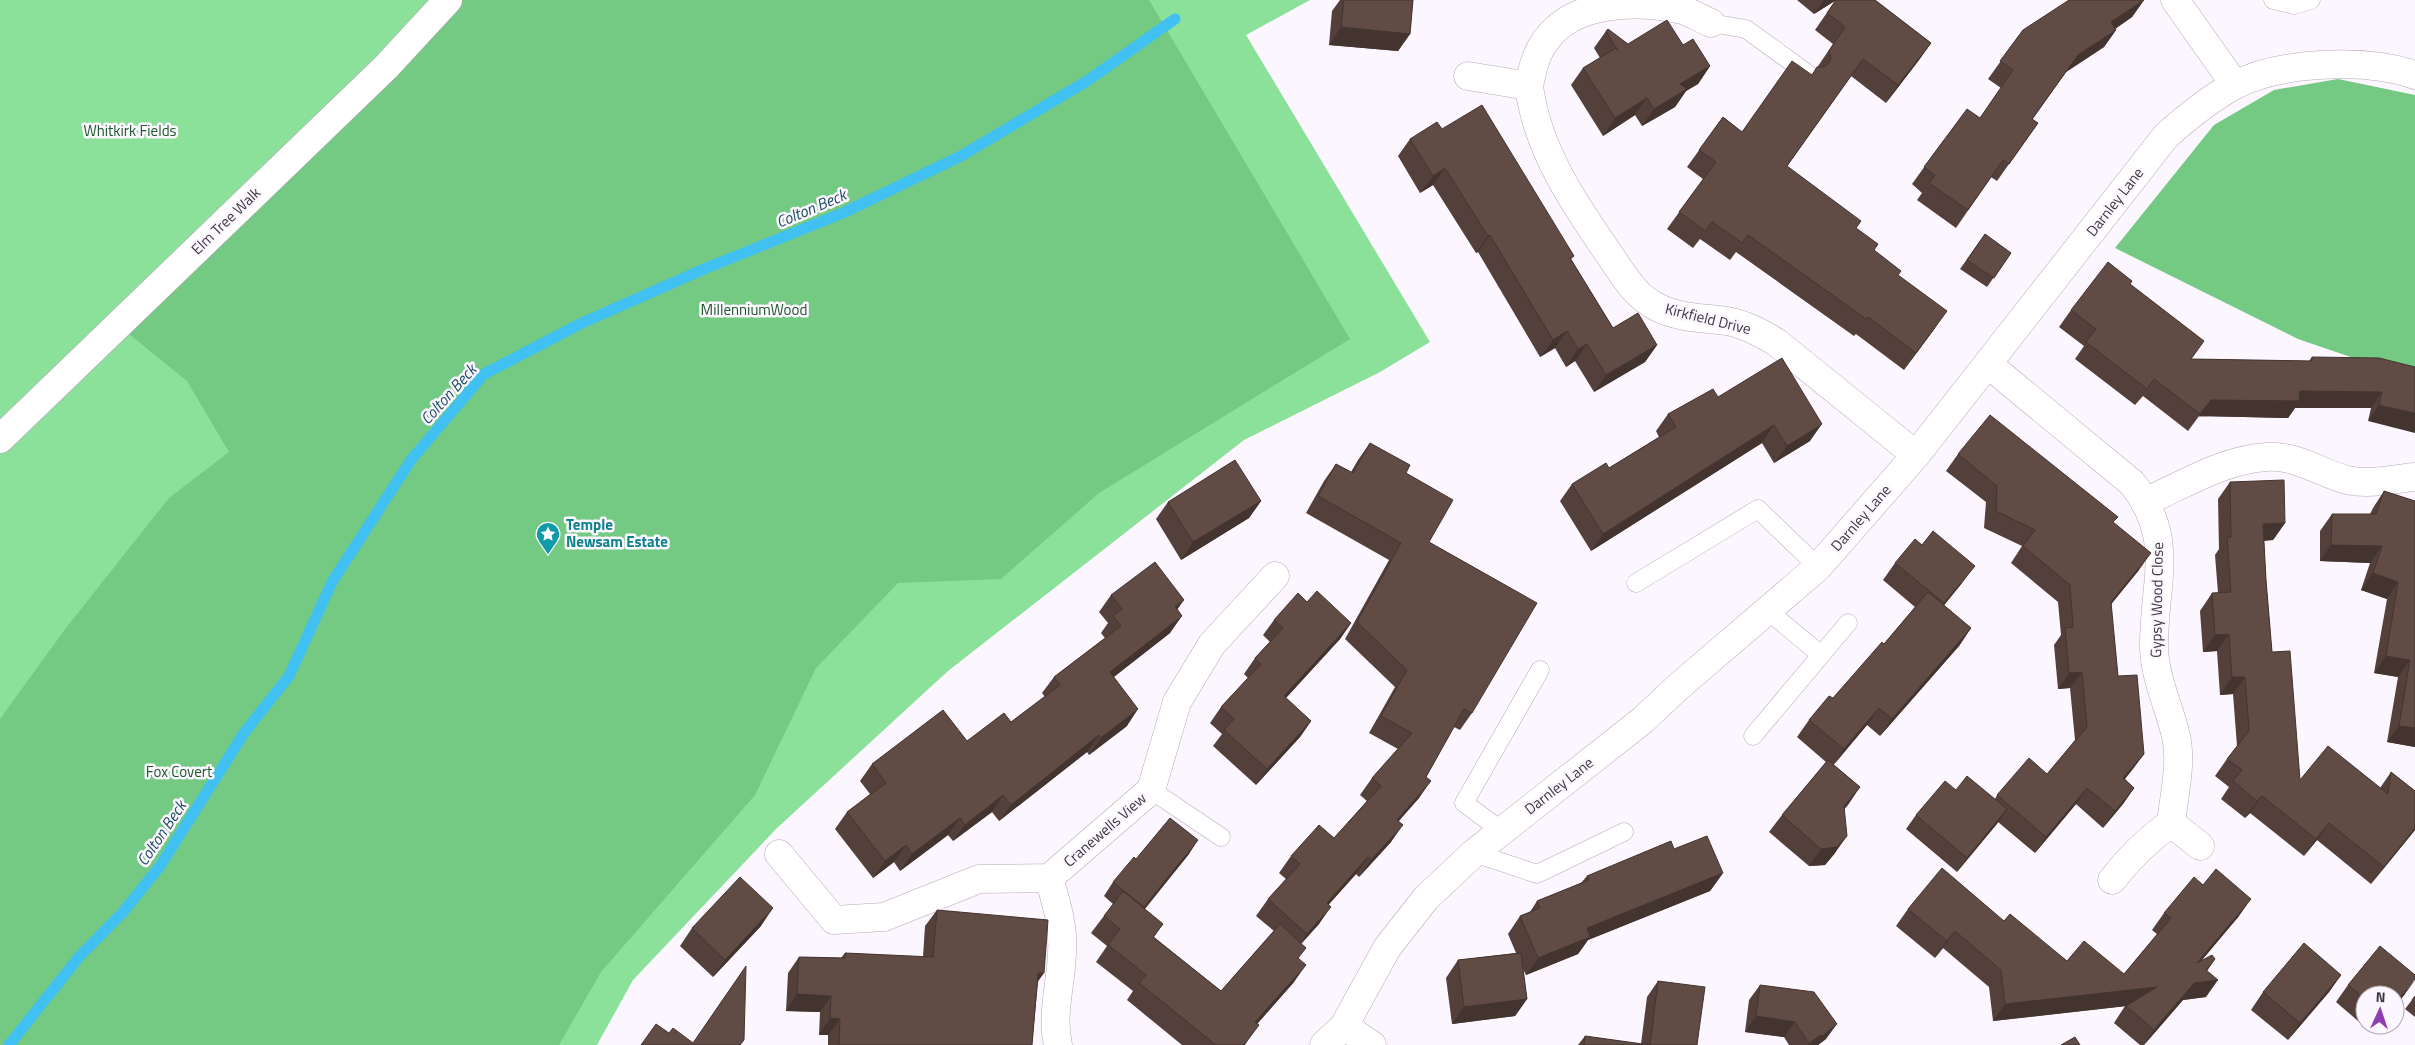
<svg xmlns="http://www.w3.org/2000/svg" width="2415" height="1045" font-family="'Titillium Web',sans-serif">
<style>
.green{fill:#8be09a}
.forest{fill:#74c983}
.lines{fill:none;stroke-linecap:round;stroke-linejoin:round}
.stream{stroke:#40c1f2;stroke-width:11}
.service-casing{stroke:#b6a8bb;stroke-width:19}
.minor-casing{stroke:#b6a8bb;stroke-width:29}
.tertiary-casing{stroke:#b6a8bb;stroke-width:29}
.service{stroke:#fff;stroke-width:18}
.minor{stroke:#fff;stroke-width:28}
.tertiary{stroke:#fff;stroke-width:28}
.wall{fill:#53403b}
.shaded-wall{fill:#443430}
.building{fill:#614b45;stroke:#443430}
.labels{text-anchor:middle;stroke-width:5;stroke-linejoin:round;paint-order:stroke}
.park-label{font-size:15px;fill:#1c582b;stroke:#fcf6fe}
.street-label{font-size:15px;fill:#3c373f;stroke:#fcf6fe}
.culture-label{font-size:15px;font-weight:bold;fill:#0d838f;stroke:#fcf6fe;text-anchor:start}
.water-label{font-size:16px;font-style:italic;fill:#194d61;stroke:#fcf6fe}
</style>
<rect width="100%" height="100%" fill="#fcf6fe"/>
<!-- green -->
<path class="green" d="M0,0H1310L1246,35L1430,342L1380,372L1244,440L948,671L776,829L633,980L597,1045H0Z"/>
<!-- forest -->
<path class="forest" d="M448,0H1149L1350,339L1099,493L1001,579L898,583L816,668L755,795L601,972L559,1045H0V719L66,628L169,498L229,452L187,381L118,325Z
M2338,79L2415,95V379L2298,339L2115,248L2214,125L2274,90Z"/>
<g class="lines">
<!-- stream -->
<path class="stream" d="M9,1045L79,957L124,911L160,866L244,733L289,676L332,582L411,460L484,374L582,323L704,269L843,213L961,156L1087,81L1175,19"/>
<!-- service casing -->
<g class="service-casing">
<path id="service" d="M2273,0L2294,5L2311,0
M1711,23L1746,29L1808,74
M1636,583L1758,509L1818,567
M1767,610L1821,655
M1753,736L1848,623
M1151,790L1221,837
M1502,831L1464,803L1540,670
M1474,853L1537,874L1624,832"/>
</g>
<!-- minor casing -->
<g class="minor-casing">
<path id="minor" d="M2175,0L2235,85
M1468,76L1529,86C1532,71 1535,56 1544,43C1572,0 1637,0 1683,10C1693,14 1702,19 1711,23
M1529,86C1537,150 1575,205 1611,257C1624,276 1635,296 1657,307C1678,318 1704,318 1727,321C1745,324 1761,333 1776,342L1916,455
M1989,365L2132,483C2177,540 2153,584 2154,648C2155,679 2169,706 2176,736C2182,763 2174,796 2171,823C2147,840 2129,858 2112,880
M2147,501C2185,484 2225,459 2267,457C2297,455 2320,473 2347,480C2369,485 2393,479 2415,477
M2171,823L2200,846
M779,854L834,920L884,917L979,879L1049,878L1151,790L1177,702L1212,644L1275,576
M1049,878C1056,902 1064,927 1062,953C1061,984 1051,1015 1058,1045
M1344,1026L1372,1045
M1324,1045L1344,1026L1387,948L1426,898L1474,853L1643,720L1678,687L1818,567L1916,455L2166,136C2187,117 2208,100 2233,86C2280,61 2366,58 2415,75"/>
</g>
<!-- tertiary casing -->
<g class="tertiary-casing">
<path id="tertiary" d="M0,439L386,67L448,0"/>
</g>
<!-- service -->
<use href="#service" class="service"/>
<!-- minor -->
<use href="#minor" class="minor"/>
<!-- tertiary -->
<use href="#tertiary" class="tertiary"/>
</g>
<!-- wall -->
<path class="wall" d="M1340,0H1413L1410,34L1398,51L1329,45L1332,11Z
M1797,0H1875L1931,43L1919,60L1886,103L1851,76L1787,166L1856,228L1874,250L1898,275L1935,328L1904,370L1856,334L1854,336L1736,252L1730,260L1700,239L1693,248L1667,229L1703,179L1687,167L1723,117L1742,132L1812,75L1833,44L1815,30L1835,1L1814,14Z
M2144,0L2132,17L2115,29L2116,30L2104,47L2066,72L2032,120L2038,123L1997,181L1991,177L1956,228L1917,200L1922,193L1912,184L1943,141L1980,118L2001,88L1988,79L2023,30Z
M1606,31L1628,44L1683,45L1710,66L1698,84L1686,91L1675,107L1642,126L1635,115L1603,136L1571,85L1583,68L1600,58L1594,48Z
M1442,129L1574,256L1571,259L1613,328L1657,345L1645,362L1594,392L1575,361L1566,367L1555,348L1540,357L1478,252L1476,253L1433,185L1420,193L1398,156L1410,139Z
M1985,234L2011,253L1987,287L1960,269Z
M2130,284L2192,359L2309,361L2312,357L2415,367L2368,421L2371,408H2295L2288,418L2199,416L2188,431L2143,396L2135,405L2075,359L2084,346L2059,327L2071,310Z
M1718,397L1810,441L1774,463L1762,443L1591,551L1560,501L1572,484L1609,468L1659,437L1656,431L1668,414Z
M1370,443L1406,473L1429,542L1472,713L1460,730L1454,727L1426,777L1419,798L1398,821L1391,842L1359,877L1356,874L1328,905L1319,924L1301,943L1294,982L1257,1024L1245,1045H1182L1127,1000L1133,991L1096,962L1107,946L1091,933L1113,904L1104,896L1113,882L1136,859L1189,854L1145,909L1163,924L1154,937L1221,991L1274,931L1256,916L1268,899L1286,879L1279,873L1291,856L1334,838L1367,801L1360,795L1372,778L1398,749L1369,733L1395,687L1345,639L1389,560L1306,513L1324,481L1336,464L1351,472L1358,460Z
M1958,454L2114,523L2139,570L2111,604L2118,676L2144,754L2132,770L2125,779L2134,788L2123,804L2103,828L2076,804L2035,853L1998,822L1957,872L1906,829L1916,815L1956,790L1995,799L1997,795L2047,774L2075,740L2070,688L2058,689L2054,645L2061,635L2058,602L2011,563L2022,546L1984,528L1986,502L1946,471Z
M2230,482L2285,523L2273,540L2264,541L2266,580L2272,652L2300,780L2380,788L2391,772L2415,791V830L2371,884L2317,840L2304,856L2250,813L2245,818L2221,799L2229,787L2215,776L2227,759L2237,746L2233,694L2220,695L2217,651L2203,652L2200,611L2212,593H2218L2215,555L2219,549L2218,499Z
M2384,491L2415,501V747L2387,742L2398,677L2374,673L2387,599L2361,590L2370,563L2320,561V531L2332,514H2370L2373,508Z
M1261,501L1249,518L1181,560L1156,519L1168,502Z
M1895,563L1962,583L1944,605L1971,628L1959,646L1880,736L1867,725L1833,765L1860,787L1844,808L1835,853L1825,865L1809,866L1769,832L1782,815L1826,762L1797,737L1809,720L1833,698L1884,644L1915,607L1883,580Z
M1111,595L1177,609L1170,633L1114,677L1127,726L1089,755L1087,752L999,821L992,812L953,841L948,835L900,871L894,862L873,878L835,829L847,812L870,794L860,781L872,764L967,741L1011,722L1045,697L1042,693L1054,677L1105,638L1101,633L1108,623L1099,612Z
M1307,602L1351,623L1340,639L1286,698L1311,721L1300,737L1256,785L1213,746L1222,734L1210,723L1221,707L1248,678L1244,674L1255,658L1270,642L1263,635L1274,620Z
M1674,849L1723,873L1710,891L1588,940L1578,954L1526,975L1523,969L1527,999L1515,1016L1452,1024L1446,978L1458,960L1516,953L1508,934L1520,916L1530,912L1537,901L1581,883L1587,876Z
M2203,885L2239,916L2202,960L2215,959L2207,971L2206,997L2183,1000L2144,1045H2140L2114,1023L2125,1006L1993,1021L1989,987L1943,948L1935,958L1896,926L1908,909L2004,921L2067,961L2124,974L2157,934L2152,930L2164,913Z
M937,910L1038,982L1032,1045H828V1035H819L820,1012L786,1011L788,973L799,957L841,958L845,953L923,957L925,926Z
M761,926L713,977L680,946L692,928Z
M2341,975L2329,992L2288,1040L2251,1010L2263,992Z
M1658,981L1697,1045H1578L1585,1036L1641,1044L1647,997Z
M1760,985L1826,1039L1818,1045H1789L1784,1037L1745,1032L1749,1000Z
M2348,985L2405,994L2395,1006V995H2365V1025H2379L2372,1033L2336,1002Z
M2415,996V1017L2405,1009Z"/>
<!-- shaded-wall -->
<path class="shaded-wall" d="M1824,0H1836L1814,14Z
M2144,0L2132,17L2099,40L2111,22Z
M1341,27L1410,34L1398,51L1329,45Z
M2116,30L2104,47L2066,72L2078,55Z
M1931,43L1919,60L1886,103L1898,85Z
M1710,66L1698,84L1686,91L1675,107L1642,126L1654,109L1680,84Z
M1647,98L1635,115L1603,136L1615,118Z
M1445,168L1433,185L1420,193L1433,176Z
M1490,235L1478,252L1476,253L1488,236Z
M1947,311L1935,328L1904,370L1916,353Z
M1567,331L1555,348L1540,357L1553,340Z
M1587,344L1575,361L1566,367L1578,349Z
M1657,345L1645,362L1594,392L1606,375Z
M2300,391L2382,392L2371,408H2295L2288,418L2199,416L2188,431L2211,400Z
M2379,405L2415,413V433L2368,421Z
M1822,424L1810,441L1774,463L1787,446Z
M1774,425L1762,443L1591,551L1603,534Z
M1261,501L1249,518L1181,560L1193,542Z
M2285,523L2273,540L2251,541L2263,524Z
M2331,545L2382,546L2370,563L2320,561Z
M2151,553L2139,570L2100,618L2111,602Z
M1975,566L1962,583L1932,620L1944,603Z
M2373,573L2398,582L2387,599L2361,590Z
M1184,600L1172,617L1175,606Z
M1182,616L1170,633L1098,689L1110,672Z
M1351,623L1340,639L1273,712L1284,696Z
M1971,628L1959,646L1880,736L1892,719Z
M2229,634L2217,651L2203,652L2215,635Z
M2386,656L2410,660L2398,677L2374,673Z
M2082,672L2070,688L2058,689L2069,673Z
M2232,677H2245L2233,694L2220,695Z
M1879,708L1867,725L1832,767L1844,749Z
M1138,709L1127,726L1089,755L1101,738Z
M1311,721L1300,737L1256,785L1267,769Z
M2399,726L2415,728V747L2387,742Z
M1099,735L1087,752L999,821L1011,805Z
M2144,754L2132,770L2111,795L2123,778Z
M1431,781L1419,798L1385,837L1397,820Z
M1860,787L1848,805L1832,823L1844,806Z
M2087,788L2076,804L2035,853L2046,837Z
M2134,788L2123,804L2103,828L2115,811Z
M1003,795L992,812L953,841L965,825Z
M2262,796L2250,813L2245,818L2257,801Z
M2007,809L1997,824L1957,872L1967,858Z
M960,818L948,835L900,871L912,854Z
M2329,823L2317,840L2304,856L2316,839Z
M1403,825L1391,842L1359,877L1371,860Z
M2415,828V830L2371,884L2384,867Z
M1847,836L1835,853L1825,865L1809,866L1821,849Z
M1198,840L1189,854L1134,921L1144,907Z
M906,845L894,862L873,878L885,861Z
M1368,857L1356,874L1315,920L1327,903Z
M1723,873L1710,891L1588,940L1578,954L1526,975L1538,958L1587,928Z
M2251,899L2239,916L2185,980L2197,963Z
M1331,907L1319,924L1295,951L1307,934Z
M773,908L761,926L713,977L725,960Z
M1955,931L1943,948L1935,958L1947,941Z
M2215,959L2203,976L2218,980L2206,997L2183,1000L2144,1045L2154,1030Z
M1306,965L1294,982L1243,1040L1255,1022Z
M1038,973H1044L1032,990Z
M2341,975L2329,992L2288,1040L2300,1023Z
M2415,980L2405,994L2395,1006V1003Z
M2157,987L2145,1004L1993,1021L2005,1004Z
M797,994L831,996L820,1012L786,1011Z
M1527,999L1515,1016L1452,1024L1464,1007Z
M1756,1016L1795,1022L1784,1037L1745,1032Z
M830,1018L840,1019L828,1035H819Z
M1837,1024L1826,1039L1818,1045H1808Z"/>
<!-- building -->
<path class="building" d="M1344,0H1413L1410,34L1341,27Z
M1836,0H1875L1931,43L1898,85L1863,59L1787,166L1861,221L1856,228L1878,244L1874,250L1901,271L1898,275L1947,311L1916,353L1868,317L1866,319L1748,235L1742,243L1712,222L1705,231L1679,212L1716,162L1699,150L1723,117L1742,132L1792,61L1812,75L1817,67H1824L1829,63L1831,58L1829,51L1845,27L1827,13Z
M2069,0H2144L2111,22L2116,30L2078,55L2032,119L2038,123L2009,164L2003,160L1968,210L1929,183L1935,175L1924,167L1967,109L1980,118L2013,70L2000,61L2023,30Z
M1667,20L1683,45L1693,39L1710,66L1680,84L1687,89L1654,109L1647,98L1615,118L1583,68L1616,48L1618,51L1606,31L1608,29L1628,44Z
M1482,105L1574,256L1570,258L1613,328L1638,313L1657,345L1606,375L1587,344L1578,349L1567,331L1553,340L1490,235L1488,236L1445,168L1433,176L1410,139L1437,122L1442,129Z
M1985,234L2011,253L1994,278L1967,260Z
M2108,262L2132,281L2130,284L2204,341L2191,359L2312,361V357L2379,358L2415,367V413L2379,405L2382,392L2300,391L2299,401L2211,400L2200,414L2154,379L2147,389L2086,342L2096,329L2071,310Z
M1782,358L1822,424L1787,446L1774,425L1603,534L1572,484L1606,463L1609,468L1676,427L1668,414L1713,389L1718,397Z
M1990,415L2118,517L2113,522L2151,553L2111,602L2118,676L2137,675L2144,754L2123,778L2134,788L2115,811L2087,788L2046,837L1997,795L2029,758L2047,774L2087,727L2082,672L2069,673L2065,628L2073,627L2070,585L2023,546L2035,530L1996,511L1997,486L1958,454Z
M1370,443L1410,465L1406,473L1453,500L1429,542L1537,603L1472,713L1464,709L1426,777L1431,781L1397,820L1403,825L1371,860L1368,857L1327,903L1331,907L1307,934L1268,899L1300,864L1291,856L1319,825L1334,838L1381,786L1372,778L1412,733L1381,716L1407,670L1357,622L1401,543L1318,496L1336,464L1353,473Z
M1235,460L1261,501L1193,542L1168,502Z
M2284,480L2285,523L2263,524L2266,580L2272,652L2290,651L2300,780L2328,746L2388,794L2391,772L2415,791V828L2384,867L2329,823L2316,839L2262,796L2257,801L2233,781L2242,770L2227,759L2249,731L2245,677H2232L2229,634L2215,635L2212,593L2231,592L2227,537H2231L2230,482Z
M2384,491L2415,501V728L2399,726L2410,660L2386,656L2398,582L2373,573L2382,546L2331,545L2332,514H2376Z
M1933,531L1975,566L1944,603L1895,563L1915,539L1922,545Z
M1155,562L1184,600L1175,606L1182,616L1110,672L1138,709L1101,738L1099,735L1011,805L1003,795L965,825L960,818L912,854L906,845L885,861L847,812L886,783L872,764L943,710L967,741L1004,713L1011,722L1060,685L1054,677L1121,626L1113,616L1122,609L1111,595Z
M1317,591L1351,623L1284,696L1311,721L1267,769L1224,730L1234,719L1221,707L1261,664L1255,658L1283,628L1274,620L1298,593L1307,602Z
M1928,592L1971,628L1892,719L1879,708L1844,749L1809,720L1829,696L1833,698L1882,642L1884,644Z
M1828,760L1860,787L1844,806L1847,836L1837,847L1821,849L1782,815Z
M1967,776L2007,809L1967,858L1916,815L1945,781L1956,790Z
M1170,818L1198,840L1144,907L1113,882L1134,857L1136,859Z
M1707,836L1723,873L1587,928L1590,937L1538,958L1520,916L1540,908L1537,901L1589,880L1587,876L1671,841L1674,849Z
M1942,868L2004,921L2010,914L2067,961L2084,941L2124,974L2171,918L2164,913L2194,877L2203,885L2216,869L2251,899L2197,963L2212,955L2215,959L2206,970L2218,980L2194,983L2154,1030L2126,1006L2157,987L2005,1004L2001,970L1955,931L1947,941L1908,909Z
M740,877L773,908L725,960L692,928Z
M1123,891L1163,924L1153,937L1221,991L1280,924L1306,948L1298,958L1306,965L1255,1022L1259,1025L1244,1045H1216L1139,983L1146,975L1108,945L1120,929L1104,916Z
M937,910L1048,920L1044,973H1038L1032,1045H839L840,1019L830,1018L831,996L797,994L799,957L845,958V953L933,957Z
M2304,943L2341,975L2300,1023L2263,992Z
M2380,946L2415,975V979L2395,1003V995H2365V999L2348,985Z
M1521,953L1527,999L1464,1007L1458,960Z
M746,966L744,1040L740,1045H641L656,1024L669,1033L673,1028L693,1043Z
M1658,981L1705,987L1697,1045H1584L1585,1036L1650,1045Z
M1760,985L1814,992L1837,1024L1809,1043L1795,1022L1756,1016Z
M2415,996V1003L2412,1000Z
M2075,1037L2080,1045H2061Z"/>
<!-- icons -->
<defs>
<g id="sight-pin" transform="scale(1.25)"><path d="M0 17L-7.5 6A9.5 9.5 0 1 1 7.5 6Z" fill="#0f9aa8" stroke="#fcf6fe"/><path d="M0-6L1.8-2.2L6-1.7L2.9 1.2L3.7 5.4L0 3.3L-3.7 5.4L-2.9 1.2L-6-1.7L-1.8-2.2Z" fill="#fff"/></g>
</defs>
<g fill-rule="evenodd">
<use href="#sight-pin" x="548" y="534"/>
</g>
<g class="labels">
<!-- park labels -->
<g class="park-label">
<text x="130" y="136">Whitkirk Fields</text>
<text x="754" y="315">MillenniumWood</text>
<text x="179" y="777">Fox Covert</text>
</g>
<!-- street labels -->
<g class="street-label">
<text transform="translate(2115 202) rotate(-52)" y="5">Darnley Lane</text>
<text transform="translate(226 221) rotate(-44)" y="5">Elm Tree Walk</text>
<text transform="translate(1708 319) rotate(14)" y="5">Kirkfield Drive</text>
<text transform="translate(1861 518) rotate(-49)" y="5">Darnley Lane</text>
<text transform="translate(2157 600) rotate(-89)" y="5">Gypsy Wood Close</text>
<text transform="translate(1559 786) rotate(-38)" y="5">Darnley Lane</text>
<text transform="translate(1105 830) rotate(-41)" y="5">Cranewells View</text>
</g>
<!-- culture labels -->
<g class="culture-label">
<text x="566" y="530">Temple<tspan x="566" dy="17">Newsam Estate</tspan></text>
</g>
<!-- water labels -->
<g class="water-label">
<text transform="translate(811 208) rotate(-23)" y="6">Colton Beck</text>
<text transform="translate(448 394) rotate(-48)" y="6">Colton Beck</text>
<text transform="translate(161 833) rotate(-56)" y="6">Colton Beck</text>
</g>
</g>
<!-- north arrow -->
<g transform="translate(2380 1010) rotate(3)"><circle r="24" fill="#fcf6fe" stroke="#afaab2"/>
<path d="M0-4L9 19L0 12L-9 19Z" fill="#8e3eae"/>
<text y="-8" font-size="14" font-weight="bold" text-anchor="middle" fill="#3c373f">N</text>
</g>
</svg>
